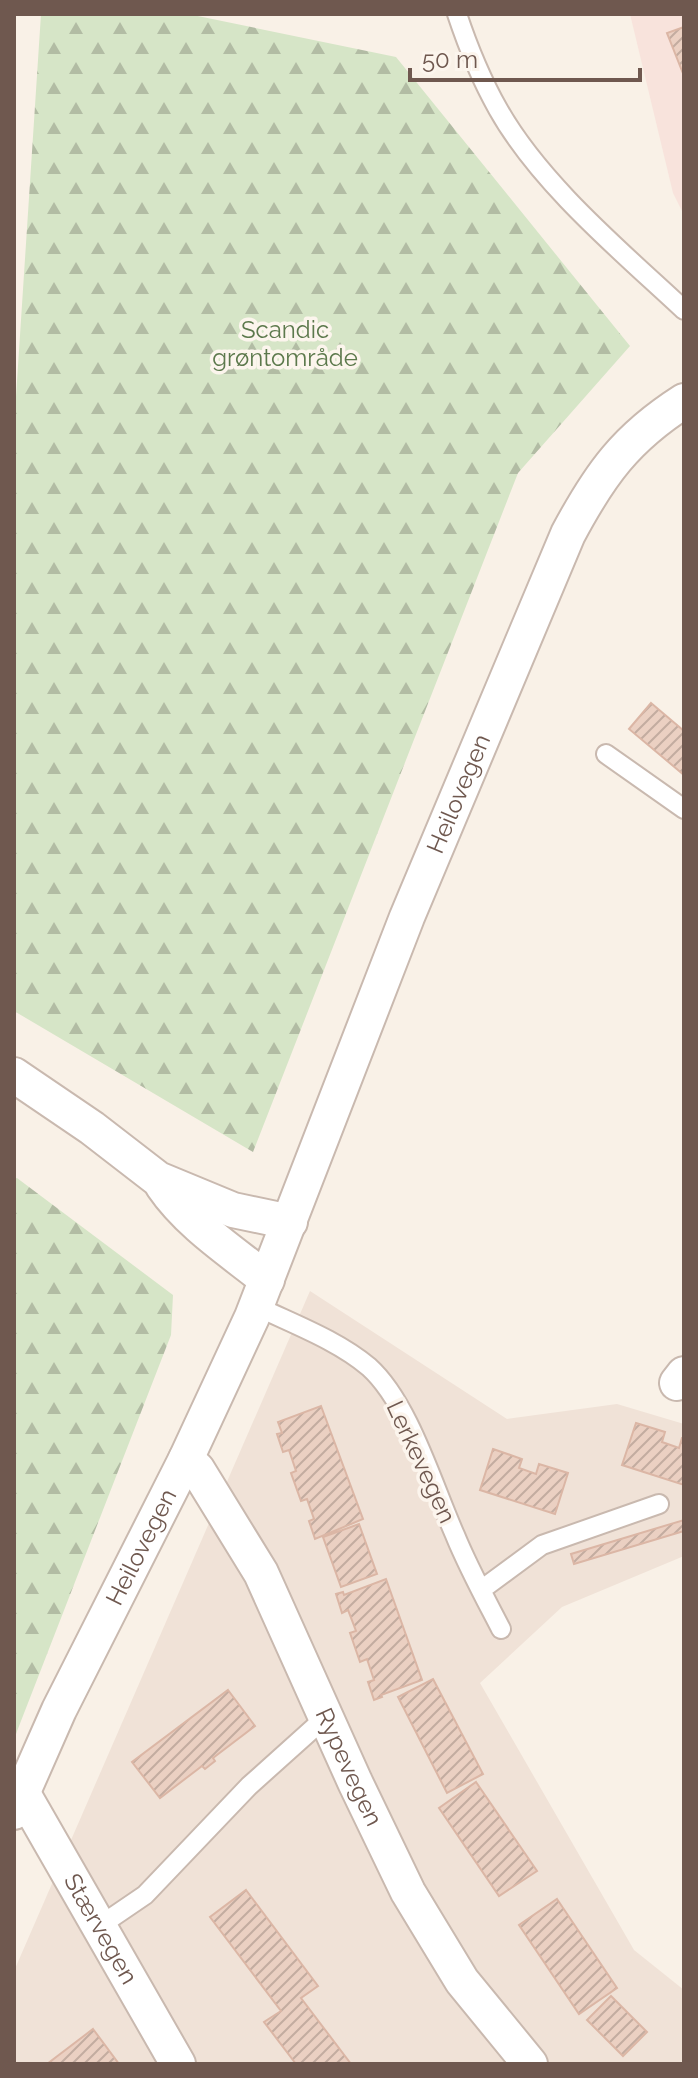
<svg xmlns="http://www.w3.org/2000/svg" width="698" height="2078" font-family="Raleway,sans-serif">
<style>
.residential{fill:#f0e2d7}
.commercial{fill:#f8e3dc}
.forest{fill:url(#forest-firs)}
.building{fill:url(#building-hatch);stroke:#dbb6a5;stroke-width:2}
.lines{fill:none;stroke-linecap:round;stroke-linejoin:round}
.lane-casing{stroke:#c9b9af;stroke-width:22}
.street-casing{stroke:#c9b9af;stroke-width:38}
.lane{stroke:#fff;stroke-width:18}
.street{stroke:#fff;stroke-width:34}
.labels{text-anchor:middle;stroke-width:7;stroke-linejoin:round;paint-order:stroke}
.park-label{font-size:24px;fill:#5c794c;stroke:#fcf5ed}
.street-label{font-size:24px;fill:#6f584f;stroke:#fcf5ed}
</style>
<defs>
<pattern id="forest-firs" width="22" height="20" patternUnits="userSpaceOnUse" patternTransform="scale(2)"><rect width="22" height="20" fill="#d6e5c7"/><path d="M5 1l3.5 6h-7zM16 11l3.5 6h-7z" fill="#b2bca4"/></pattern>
<pattern id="building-hatch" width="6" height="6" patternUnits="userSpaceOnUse" patternTransform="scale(2)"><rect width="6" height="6" fill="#ebd0c2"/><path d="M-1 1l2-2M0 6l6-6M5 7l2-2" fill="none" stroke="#c3aca0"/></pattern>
</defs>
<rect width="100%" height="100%" fill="#f9f1e7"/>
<!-- residential -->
<path class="residential" d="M310,1291L507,1419L617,1404L684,1424V1556L562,1607L480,1683L634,1950L684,1990V2064H14V1971Z"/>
<!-- commercial -->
<path class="commercial" d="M630,14H684V215L673,193Z"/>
<!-- forest -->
<path class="forest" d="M41,14H188L396,57L630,346L518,473L253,1152L14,1011V427Z
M17,1178L173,1295L171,1335L14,1739V1179Z"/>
<!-- building -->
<path class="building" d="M684,27V76L667,33Z
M651,703L684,731V775L629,729Z
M321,1406L363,1519L315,1539L309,1521L314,1519L307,1499L301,1501L291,1473L296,1471L289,1450L283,1452L277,1434L282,1433L278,1422Z
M636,1423L665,1432L662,1442L679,1448L682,1438H684V1485L622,1465Z
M493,1449L522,1459L519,1468L536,1474L539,1464L568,1473L555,1514L480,1490Z
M684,1520V1531L574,1564L571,1554Z
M359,1524L377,1574L341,1587L323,1537Z
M386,1579L422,1680L381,1695L382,1697L374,1700L368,1682L374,1680L367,1659L360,1662L350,1633L356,1631L348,1610L342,1613L336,1594L343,1592L344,1595Z
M433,1679L483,1774L447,1793L398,1697Z
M228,1690L255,1726L213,1758L215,1761L205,1769L202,1766L160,1798L132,1762Z
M476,1782L537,1871L499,1896L439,1808Z
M246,1890L318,1986L301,1998L351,2064H296L264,2022L281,2011L210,1917Z
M557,1899L617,1988L579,2014L519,1925Z
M611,1996L647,2032L623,2056L587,2020Z
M93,2029L119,2064H47Z"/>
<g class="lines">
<!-- lane casing -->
<g class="lane-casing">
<path id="lane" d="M457,14C468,47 481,79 498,109C540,184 622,252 684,310
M606,754L684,809
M256,1306C293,1324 337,1340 369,1367C409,1403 433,1486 455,1535C468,1567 485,1598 501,1629
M481,1590L542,1545L659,1504
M98,1927L145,1895L249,1786L327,1716"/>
</g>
<!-- street casing -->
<g class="street-casing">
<g id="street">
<path d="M14,1075L92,1128L158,1179L233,1210L290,1222"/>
<path d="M163,1186C189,1224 231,1251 267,1280"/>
<path d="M677,1383L684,1374"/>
<path id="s1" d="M186,1459L197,1469L261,1573L355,1782L408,1892L462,1981L530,2064"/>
<path id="s2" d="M22,1792L178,2064"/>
<path id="s3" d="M14,1812L59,1710L186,1459L252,1317L407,917L568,534C600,474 626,438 684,401"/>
</g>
</g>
<!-- lane -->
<use href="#lane" class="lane"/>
<!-- street -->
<use href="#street" class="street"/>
</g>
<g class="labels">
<!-- park labels -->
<g class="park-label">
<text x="285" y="338">Scandic<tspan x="285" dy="28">grøntområde</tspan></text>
</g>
<!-- street labels -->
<g class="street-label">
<text dy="8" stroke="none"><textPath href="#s3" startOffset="1112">Heilovegen</textPath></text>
<text transform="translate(421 1462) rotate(65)" y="8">Lerkevegen</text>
<text dy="8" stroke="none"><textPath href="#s3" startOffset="294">Heilovegen</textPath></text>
<text dy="8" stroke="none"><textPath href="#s1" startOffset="350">Rypevegen</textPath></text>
<text dy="8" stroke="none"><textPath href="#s2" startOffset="158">Stærvegen</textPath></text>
</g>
</g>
<!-- border -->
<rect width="698" height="2078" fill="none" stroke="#6f584f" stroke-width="32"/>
<!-- scale -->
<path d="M410 68v12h230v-12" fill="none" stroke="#6f584f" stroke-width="4"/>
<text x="422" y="68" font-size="24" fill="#6f584f" stroke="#fcf5ed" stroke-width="6" paint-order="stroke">50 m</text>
</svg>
